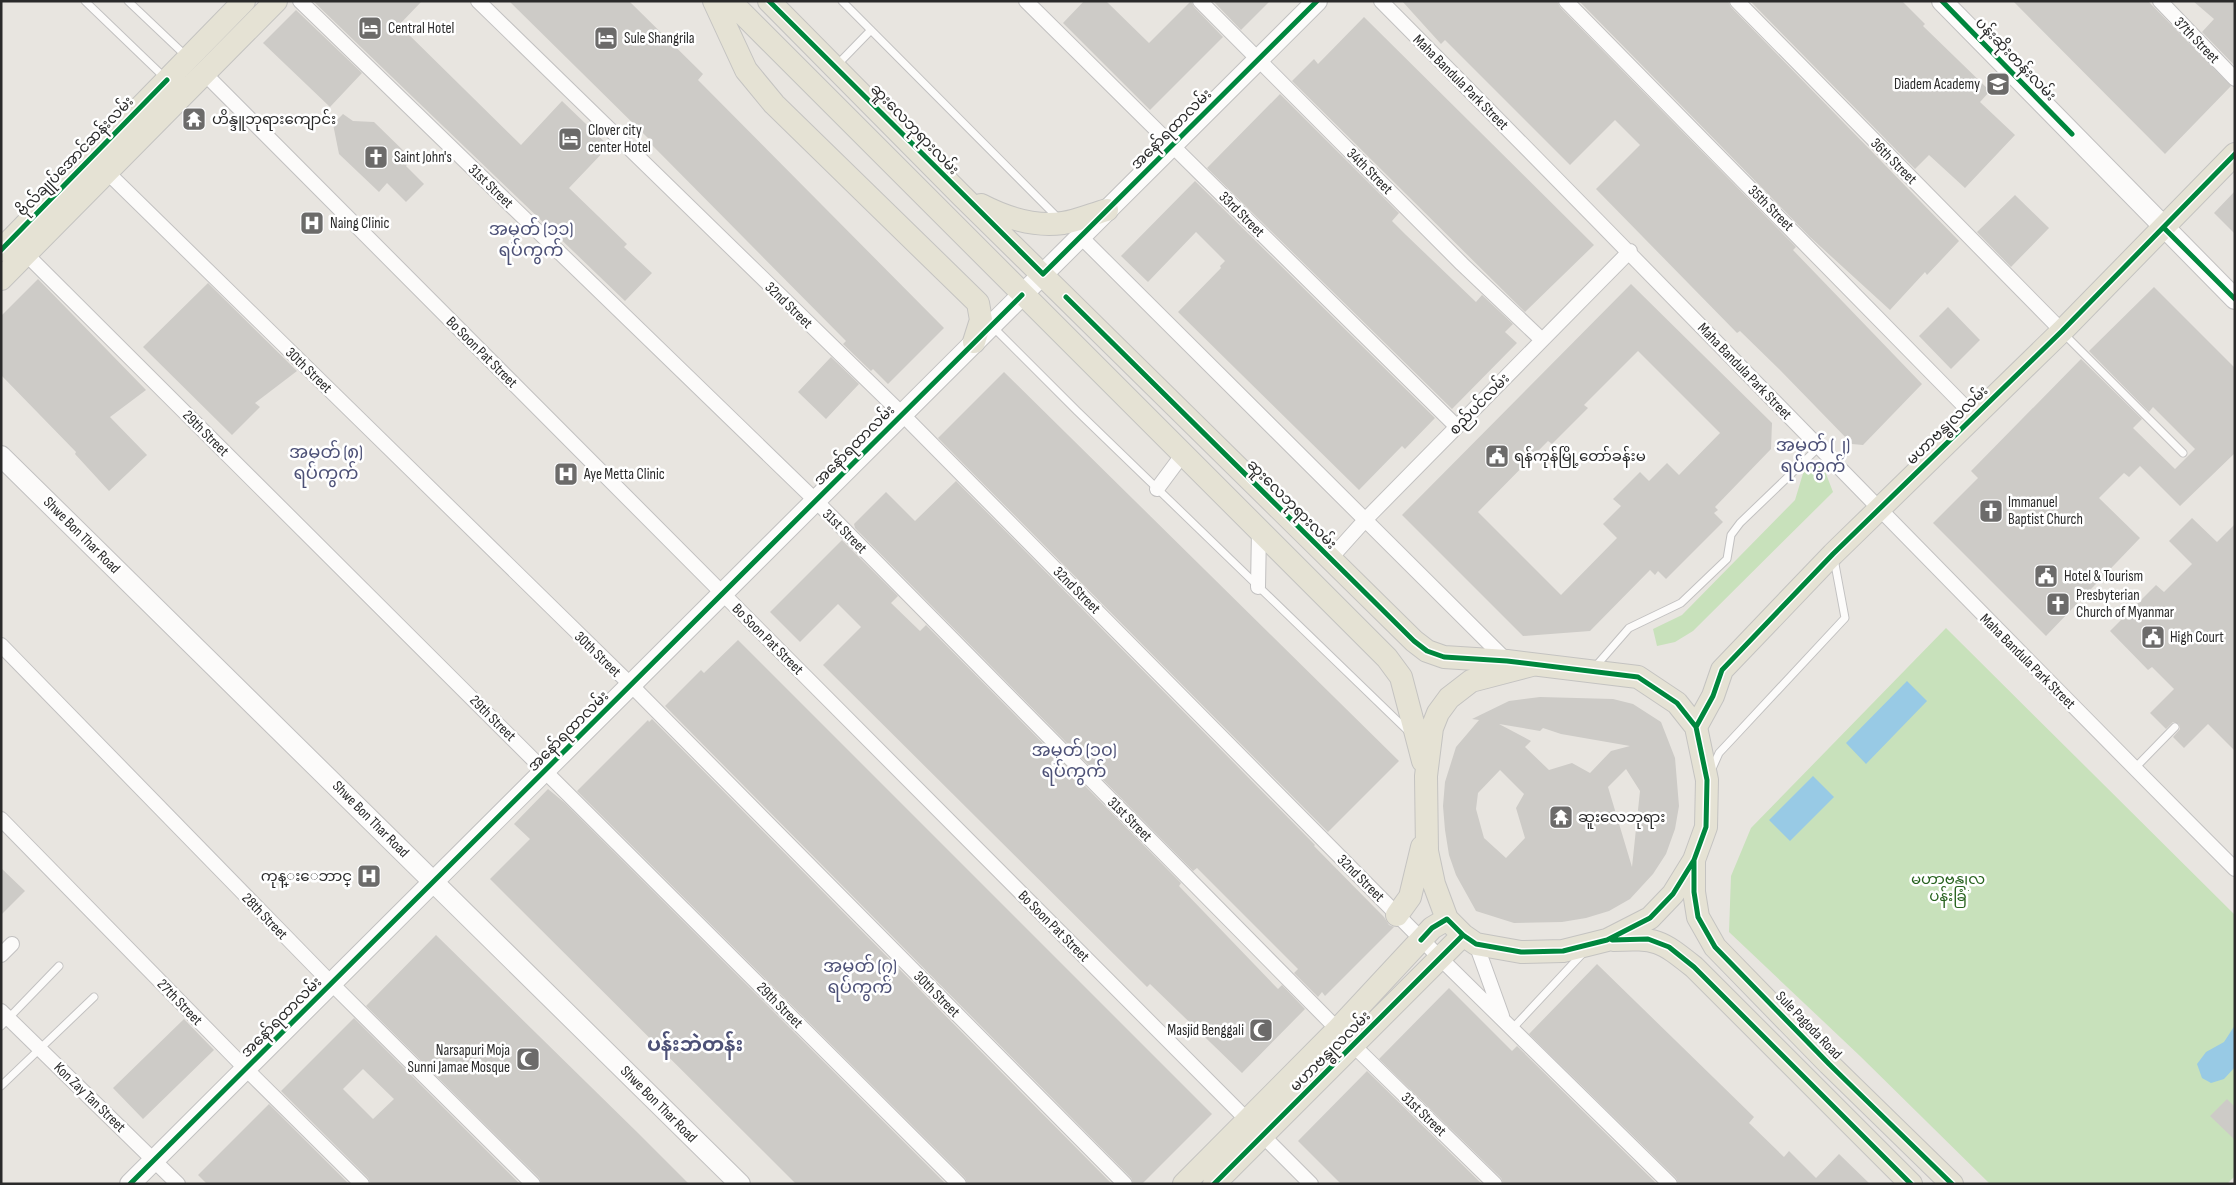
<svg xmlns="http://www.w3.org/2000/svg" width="2236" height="1185" font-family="'Sofia Sans Condensed','Noto Sans Myanmar',sans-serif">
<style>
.green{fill:#c8e1bb}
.water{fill:#98cae5}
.building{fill:#cdcbc7;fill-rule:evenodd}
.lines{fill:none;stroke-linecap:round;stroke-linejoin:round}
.lane-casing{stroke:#c2c1c1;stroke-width:9}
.street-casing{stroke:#c2c1c1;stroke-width:16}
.secondary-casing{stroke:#c2c1c1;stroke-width:22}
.primary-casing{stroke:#c4c3c1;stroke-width:24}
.lane{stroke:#fcfbfa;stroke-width:7}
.street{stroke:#fcfbfa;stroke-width:14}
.secondary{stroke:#fcfbfa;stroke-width:20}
.primary{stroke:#e5e2d4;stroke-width:22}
.cycleway-casing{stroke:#fff;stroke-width:8}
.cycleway{stroke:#00873e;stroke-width:5}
.labels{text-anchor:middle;stroke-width:5;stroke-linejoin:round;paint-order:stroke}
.poi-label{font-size:15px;fill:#2a2a2a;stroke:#fff;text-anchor:start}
.street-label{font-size:15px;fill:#2a2a2a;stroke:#fff}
.park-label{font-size:15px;fill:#27621e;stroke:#fff}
.quarter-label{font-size:18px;fill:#4d5177;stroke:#fff}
.district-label{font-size:20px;font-weight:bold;fill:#4d5177;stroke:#fff}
</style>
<rect width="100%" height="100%" fill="#e8e5e0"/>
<!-- green -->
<path class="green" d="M1823,466L1833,492L1693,631L1675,642L1657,646L1653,629L1682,615L1795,500L1805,467Z
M1946,628L2235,915V1176L2227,1184H1990L1860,1056L1729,932L1731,876L1751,828Z"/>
<!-- water -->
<path class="water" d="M1907,681L1927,701L1866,764L1846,743Z
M1813,776L1834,797L1790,841L1769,820Z
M2235,1025V1067L2224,1079L2211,1083L2202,1078L2197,1064L2206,1052L2224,1042Z"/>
<!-- building -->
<path class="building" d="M313,1H422L399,25L521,145L562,101L609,146L569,188L627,244L624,247L652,273L625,301Z
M509,1H629L703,74L698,80L944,328L888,384L873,369L871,371L843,344L846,341L649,142L650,140Z
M1084,1H1106L1149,43L1191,1L1194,7L1223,37L1150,110L1063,23Z
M1213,1H1270L1241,30Z
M1402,1H1557L1560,7L1796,247L1793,250L1922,384L1863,445L1852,444L1780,370L1740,331L1737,333L1596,189L1640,145L1615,120L1570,165L1445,40L1441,44Z
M1579,1H1728L1731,7L1959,241L1927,275L1925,272L1890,310L1810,237Z
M1750,1H1902L1925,24L1923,26L1990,91L1980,102L2015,135L1965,188L1929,155L1915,169Z
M2013,1H2148L2231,86L2165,154Z
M2193,1H2235V66L2202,32L2214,19Z
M296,10L362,73L330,107L263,43Z
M1364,17L1594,245L1525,312L1292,81L1314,59L1318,64Z
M1280,94L1399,213L1392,221L1406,235L1476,302L1482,295L1513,324L1505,332L1517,343L1452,409L1207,168Z
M343,114L353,121L374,122L412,159L406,166L424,184L406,202L387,183L379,192L339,154L333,124Z
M1195,181L1435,418L1405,449L1402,446L1359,490L1178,312L1221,268L1220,266L1225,261L1196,232L1148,282L1121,256Z
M2235,191V234L2214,213Z
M2015,195L2049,228L2011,267L1977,232Z
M38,279L146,390L110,417L147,455L109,491L75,454L76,452L1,375V316Z
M208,283L297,371L255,403L260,407L232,435L143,347Z
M1631,284L1772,423L1771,449L1715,507L1718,510L1714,513L1723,522L1666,579L1658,571L1655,575L1650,570L1590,631L1523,636L1402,515ZM1638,351L1720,433L1679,475L1667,463L1649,481L1640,472L1613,499L1621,506L1603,524L1617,538L1561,595L1478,512L1548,441L1552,444L1588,408L1584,405Z
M2154,287L2235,368V453L2180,506L2140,466L2129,477L2124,473L2099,498L2140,538L2046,636L1933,523L1978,478L1971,471L2081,359L2142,419L2133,428L2175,469L2195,449L2153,407L2149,412L2089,351Z
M1948,307L1980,340L1951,369L1919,336Z
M831,357L859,384L826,419L798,392Z
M1004,372L1399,761L1328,832L938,438Z
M956,481L1315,845L1314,846L1384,917L1389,925L1394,927L1325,996L1322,992L1318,997L1294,973L1298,969L1197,868L1193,871L855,528L854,524L886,492L915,521Z
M2192,518L2217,542L2235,524V751L2208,724L2184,748L2173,737L2180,729L2179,724L2173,722L2166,729L2150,713L2174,689L2152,667L2148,670L2110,631L2156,585L2164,592L2192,564L2169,541Z
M842,540L898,596L891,603L920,631L926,625L1181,883L1179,886L1278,989L1282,985L1305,1009L1242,1073L1150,984L1147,987L823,665L861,627L838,604L800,642L770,612Z
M738,640L1212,1114L1142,1184H1134L1131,1178L665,706L701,670L704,673Z
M1540,697L1613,699L1633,704L1661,722L1675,758L1679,806L1675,829L1666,854L1653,874L1630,899L1609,911L1586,918L1562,922L1514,923L1476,911L1456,875L1449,855L1445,830L1443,806L1445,782L1456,747L1479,720L1472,719L1509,701ZM1499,724L1540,731L1543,728L1561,734L1630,746L1611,751L1590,773L1572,763L1549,770L1525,747L1531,741ZM1626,769L1640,791L1632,867L1608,787ZM1500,770L1524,794L1516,808L1525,838L1506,858L1484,838L1476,809L1478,793Z
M652,719L1112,1184H968L965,1178L577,791L648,720L649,722Z
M548,789L565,803L946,1184H796L779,1167L490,879L530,839L514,824Z
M1,868L25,891L1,915Z
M436,935L638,1133L689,1184H542L539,1178L366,1006Z
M1597,964L1754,1117L1749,1123L1784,1157L1789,1151L1816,1178L1839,1154L1870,1184H1679L1676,1178L1529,1034Z
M1449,988L1512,1051L1517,1046L1657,1184H1504L1501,1178L1379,1059Z
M354,1018L520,1184H371L368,1178L281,1091ZM363,1069L394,1099L373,1119L343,1089Z
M184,1019L214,1050L143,1119L113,1088Z
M1367,1071L1482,1184H1341L1298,1141Z
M2227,1099L2235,1107V1140L2210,1116Z
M269,1104L349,1184H207L198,1175Z"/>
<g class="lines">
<!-- lane casing -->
<g class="lane-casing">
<path id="lane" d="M85,1L164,77
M128,1L186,56
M842,1L1059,219
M836,66L871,30
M993,327L1077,411L1408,731
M2063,333L2183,453
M1595,667L1629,628L1681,603L1727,559L1731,535L1740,523L1819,447
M2134,769L2175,727
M1711,771L1719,753L1734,737L1845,618L1834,559
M1,1026L59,966
M1512,1029L1583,953
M1,1086L94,997"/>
</g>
<!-- street casing -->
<g class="street-casing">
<path id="street" d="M300,1L816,501L1353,1045L1495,1184
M478,1L902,414L1440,958L1670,1184
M1026,1L1457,427
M1200,1L1462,264L1541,339
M1381,1C1667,289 1948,582 2235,869
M1566,1L1974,416
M1737,1L2062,331
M2160,1L2235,79
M204,73L1311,1184
M107,172L631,685L1125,1184
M1081,237L1507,661
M26,254L959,1184
M1157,489L1183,454
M1330,559L1366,519L1630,251
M1258,587L1259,530
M1,645L332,984L533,1184
M1,819L246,1069L362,1184
M1476,944L1502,1016
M1,955L12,944
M1,1011L178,1184"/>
</g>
<!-- secondary casing -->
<g class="secondary-casing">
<path id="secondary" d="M1942,1L2235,299
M1,456L740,1184
M130,1184L1317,1"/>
</g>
<!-- primary casing -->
<g class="primary-casing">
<path id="primary" d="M714,1L746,70L774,104L978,303L981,320L974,342
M730,1L1387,658L1401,677L1423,761
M769,1L962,196L1414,641L1427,651L1444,657L1507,661L1638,677L1677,703L1696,727L1707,780L1706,827L1694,860L1673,894L1650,918L1607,940L1563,951L1521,952L1476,944L1463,935L1447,919L1434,884L1427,851L1426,776L1432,728L1438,713L1449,698L1471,681L1532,665
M981,205C1006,218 1034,227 1063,223C1077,221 1093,214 1107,210
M1,250L244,1
M1,279L276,1
M1696,727L1713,696L1722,670L1833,554L2062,331L2235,154
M1694,861V892L1698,917L1715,947L1829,1064L1952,1184
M1397,915L1410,897L1422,847
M1613,940C1657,938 1660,940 1694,967L1911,1184
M1184,1184L1338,1029L1432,928L1447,919
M1214,1184L1463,935"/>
</g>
<!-- lane -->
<use href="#lane" class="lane"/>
<!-- street -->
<use href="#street" class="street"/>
<!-- secondary -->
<use href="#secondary" class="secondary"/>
<!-- primary -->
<use href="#primary" class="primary"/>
<!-- cycleway casing -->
<g class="cycleway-casing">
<path id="cycleway" d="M769,1L1043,274L1317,1
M1942,1L2072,134
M2164,228L2235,299
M1,250L167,80
M1066,297L1414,641L1427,651L1444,657L1507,661L1638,677L1677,703L1696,727L1707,780L1706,827L1694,860L1673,894L1650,918L1607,940L1563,951L1521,952L1476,944L1463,935L1447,919L1432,928L1421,940
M1696,727L1713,696L1722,670L1833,554L2062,331L2235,154
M1694,860V892L1698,917L1715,947L1829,1064L1952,1184
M1612,940L1648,939L1669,947L1694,967L1911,1184
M130,1184L1022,295
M1214,1184L1463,935"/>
</g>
<!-- cycleway -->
<use href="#cycleway" class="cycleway"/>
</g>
<!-- icons -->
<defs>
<g id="hotel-square" transform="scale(1.25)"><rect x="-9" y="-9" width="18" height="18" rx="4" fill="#6c6b6a" stroke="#fff"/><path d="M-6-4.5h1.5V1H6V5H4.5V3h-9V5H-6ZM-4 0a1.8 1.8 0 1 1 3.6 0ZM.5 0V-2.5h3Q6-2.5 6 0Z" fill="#fff"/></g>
<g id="school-square" transform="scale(1.25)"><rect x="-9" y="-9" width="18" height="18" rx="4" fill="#6c6b6a" stroke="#fff"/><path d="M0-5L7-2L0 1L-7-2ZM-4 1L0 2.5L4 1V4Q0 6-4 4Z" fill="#fff"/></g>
<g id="temple-square" transform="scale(1.25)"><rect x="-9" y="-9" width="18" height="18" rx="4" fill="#6c6b6a" stroke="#fff"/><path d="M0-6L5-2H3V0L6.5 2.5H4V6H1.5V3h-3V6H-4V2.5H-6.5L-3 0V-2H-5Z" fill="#fff"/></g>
<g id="church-square" transform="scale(1.25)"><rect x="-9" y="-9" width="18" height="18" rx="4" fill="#6c6b6a" stroke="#fff"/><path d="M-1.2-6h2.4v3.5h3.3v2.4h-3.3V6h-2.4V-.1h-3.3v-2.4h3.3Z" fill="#fff"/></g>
<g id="hospital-square" transform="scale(1.25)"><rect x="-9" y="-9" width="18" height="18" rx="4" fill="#6c6b6a" stroke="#fff"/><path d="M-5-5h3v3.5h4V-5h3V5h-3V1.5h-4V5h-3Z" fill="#fff"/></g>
<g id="civic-square" transform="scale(1.25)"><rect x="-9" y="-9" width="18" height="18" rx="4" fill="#6c6b6a" stroke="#fff"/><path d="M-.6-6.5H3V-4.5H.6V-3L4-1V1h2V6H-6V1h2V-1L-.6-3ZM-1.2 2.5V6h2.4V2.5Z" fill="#fff"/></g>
<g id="mosque-square" transform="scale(1.25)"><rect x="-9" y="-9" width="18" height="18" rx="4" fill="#6c6b6a" stroke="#fff"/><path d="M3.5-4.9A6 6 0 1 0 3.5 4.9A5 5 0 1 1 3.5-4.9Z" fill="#fff"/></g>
</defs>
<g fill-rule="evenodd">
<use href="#hotel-square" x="370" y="28"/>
<use href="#hotel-square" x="606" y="38"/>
<use href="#school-square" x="1998" y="84"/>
<use href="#temple-square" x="194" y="119"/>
<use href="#hotel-square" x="570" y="139"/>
<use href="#church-square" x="376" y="157"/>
<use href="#hospital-square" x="312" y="223"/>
<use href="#civic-square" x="1497" y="456"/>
<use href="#hospital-square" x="566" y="474"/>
<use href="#church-square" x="1991" y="511"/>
<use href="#civic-square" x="2046" y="576"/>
<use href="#church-square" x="2058" y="604"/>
<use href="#civic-square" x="2153" y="637"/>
<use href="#temple-square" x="1561" y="817"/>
<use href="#hospital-square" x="369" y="876"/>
<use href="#mosque-square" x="1261" y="1030"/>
<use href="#mosque-square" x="528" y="1059"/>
</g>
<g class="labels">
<!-- poi labels -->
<g class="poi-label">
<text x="388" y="33">Central Hotel</text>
<text x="624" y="43">Sule Shangrila</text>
<text x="1980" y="89" text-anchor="end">Diadem Academy</text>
<text x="212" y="124">ဟိန္ဒူဘုရားကျောင်း</text>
<text x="588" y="135">Clover city<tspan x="588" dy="17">center Hotel</tspan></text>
<text x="394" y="162">Saint John's</text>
<text x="330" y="228">Naing Clinic</text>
<text x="1514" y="461">ရန်ကုန်မြို့တော်ခန်းမ</text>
<text x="584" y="479">Aye Metta Clinic</text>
<text x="2008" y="507">Immanuel<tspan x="2008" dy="17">Baptist Church</tspan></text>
<text x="2064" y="581">Hotel &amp; Tourism</text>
<text x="2076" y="600">Presbyterian<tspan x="2076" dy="17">Church of Myanmar</tspan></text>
<text x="2170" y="642">High Court</text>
<text x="1578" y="822">ဆူးလေဘုရား</text>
<text x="352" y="881" text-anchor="end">ကုန္းေဘာင္</text>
<text x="1244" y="1035" text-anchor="end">Masjid Benggali</text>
<text x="510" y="1055" text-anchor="end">Narsapuri Moja<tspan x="510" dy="17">Sunni Jamae Mosque</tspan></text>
</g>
<!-- street labels -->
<g class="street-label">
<text transform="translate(2197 40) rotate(46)" y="5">37th Street</text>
<text transform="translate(2016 59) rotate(46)" y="5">ပန်းဆိုးတန်းလမ်း</text>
<text transform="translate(1461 82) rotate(45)" y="5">Maha Bandula Park Street</text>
<text transform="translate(915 129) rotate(46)" y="5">ဆူးလေဘုရားလမ်း</text>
<text transform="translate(1171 129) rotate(-45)" y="5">အနော်ရထာလမ်း</text>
<text transform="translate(75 156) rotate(-46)" y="5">ဗိုလ်ချုပ်အောင်ဆန်းလမ်း</text>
<text transform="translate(1894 161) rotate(45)" y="5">36th Street</text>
<text transform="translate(1370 171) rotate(45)" y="5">34th Street</text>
<text transform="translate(491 186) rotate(44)" y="5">31st Street</text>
<text transform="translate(1771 208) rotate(45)" y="5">35th Street</text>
<text transform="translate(1242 214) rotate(45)" y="5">33rd Street</text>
<text transform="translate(789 305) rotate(44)" y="5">32nd Street</text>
<text transform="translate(482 352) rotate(45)" y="5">Bo Soon Pat Street</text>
<text transform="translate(309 370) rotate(44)" y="5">30th Street</text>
<text transform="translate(1745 371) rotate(46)" y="5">Maha Bandula Park Street</text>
<text transform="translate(1479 404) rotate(-46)" y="5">စည်ပင်လမ်း</text>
<text transform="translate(1947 425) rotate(-44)" y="5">မဟာဗန္ဓုလလမ်း</text>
<text transform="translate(206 433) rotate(45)" y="5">29th Street</text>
<text transform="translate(854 445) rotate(-45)" y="5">အနော်ရထာလမ်း</text>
<text transform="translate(1292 504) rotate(45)" y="5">ဆူးလေဘုရားလမ်း</text>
<text transform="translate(845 531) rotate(45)" y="5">31st Street</text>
<text transform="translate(82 535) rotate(45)" y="5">Shwe Bon Thar Road</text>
<text transform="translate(1077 590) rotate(45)" y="5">32nd Street</text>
<text transform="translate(768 639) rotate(45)" y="5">Bo Soon Pat Street</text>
<text transform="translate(598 654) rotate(44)" y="5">30th Street</text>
<text transform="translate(2028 661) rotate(45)" y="5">Maha Bandula Park Street</text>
<text transform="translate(493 718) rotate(45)" y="5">29th Street</text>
<text transform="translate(568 731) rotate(-45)" y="5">အနော်ရထာလမ်း</text>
<text transform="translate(371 819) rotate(45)" y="5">Shwe Bon Thar Road</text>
<text transform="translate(1130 819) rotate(45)" y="5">31st Street</text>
<text transform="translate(1361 878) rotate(45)" y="5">32nd Street</text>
<text transform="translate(265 916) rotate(46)" y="5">28th Street</text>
<text transform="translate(1054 926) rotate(45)" y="5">Bo Soon Pat Street</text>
<text transform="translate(937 994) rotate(45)" y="5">30th Street</text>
<text transform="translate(180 1002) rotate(46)" y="5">27th Street</text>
<text transform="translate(780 1005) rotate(45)" y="5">29th Street</text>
<text transform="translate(281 1017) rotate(-45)" y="5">အနော်ရထာလမ်း</text>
<text transform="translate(1809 1025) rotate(46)" y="5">Sule Pagoda Road</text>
<text transform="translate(1330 1051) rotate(-45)" y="5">မဟာဗန္ဓုလလမ်း</text>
<text transform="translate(90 1097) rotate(44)" y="5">Kon Zay Tan Street</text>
<text transform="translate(659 1104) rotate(45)" y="5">Shwe Bon Thar Road</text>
<text transform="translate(1424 1114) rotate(44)" y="5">31st Street</text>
</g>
<!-- park labels -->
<g class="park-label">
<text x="1948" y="884">မဟာဗန္ဓုလ<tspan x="1948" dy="17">ပန်းခြံ</tspan></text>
</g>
<!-- quarter labels -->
<g class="quarter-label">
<text x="531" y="235">အမှတ် (၁၁)<tspan x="531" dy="21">ရပ်ကွက်</tspan></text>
<text x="1813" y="451">အမှတ် (၂)<tspan x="1813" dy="21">ရပ်ကွက်</tspan></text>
<text x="326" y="458">အမှတ် (၈)<tspan x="326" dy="21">ရပ်ကွက်</tspan></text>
<text x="1074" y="756">အမှတ် (၁၀)<tspan x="1074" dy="21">ရပ်ကွက်</tspan></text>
<text x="860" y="972">အမှတ် (၇)<tspan x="860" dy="21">ရပ်ကွက်</tspan></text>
</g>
<!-- district labels -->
<g class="district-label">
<text x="695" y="1051">ပန်းဘဲတန်း</text>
</g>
</g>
<!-- border -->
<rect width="2236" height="1185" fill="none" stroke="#2a2a2a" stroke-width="5"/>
</svg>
